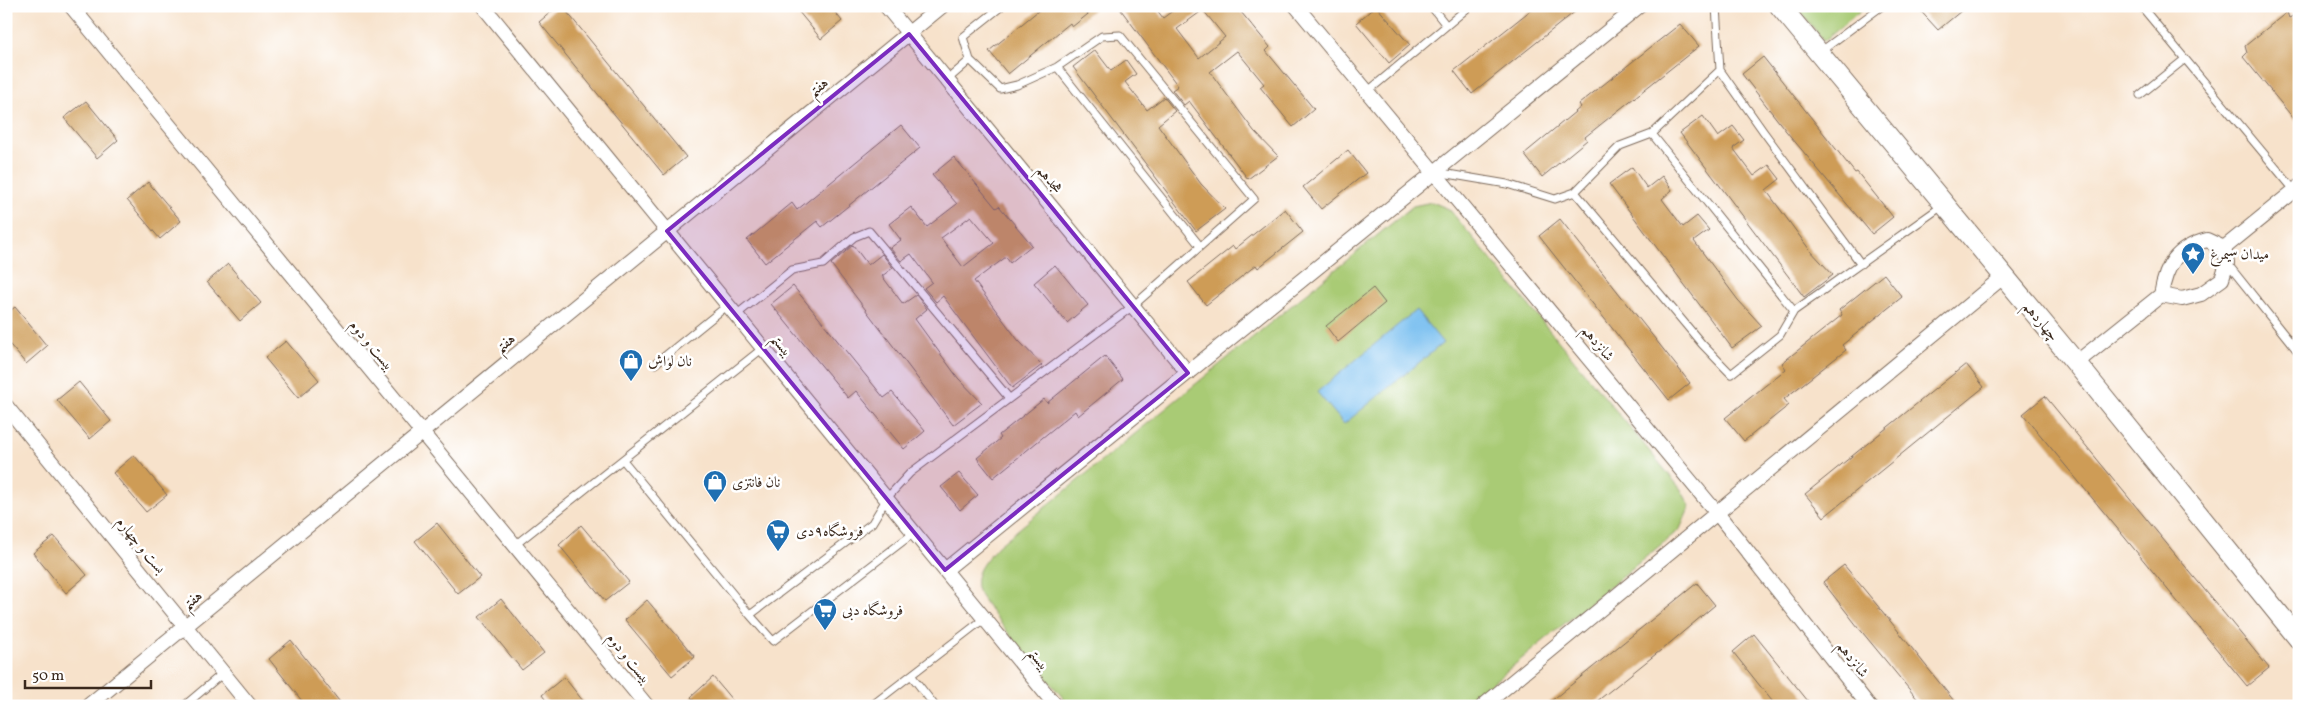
<svg xmlns="http://www.w3.org/2000/svg" width="2305" height="712" font-family="Vollkorn,Amiri,serif">
<style>
.green{fill:#a9cb74;stroke:#727a49}
.water{fill:#79bff0;stroke:#5a7487}
.building{fill:#ce9c56;fill-rule:evenodd}
.lines{fill:none;stroke-linecap:round;stroke-linejoin:round}
.lane-casing{stroke:#7d6a5b;stroke-width:9}
.street-casing{stroke:#7d6a5b;stroke-width:16}
.secondary-casing{stroke:#7d6a5b;stroke-width:22}
.lane{stroke:#fff;stroke-width:7}
.street{stroke:#fff;stroke-width:14}
.secondary{stroke:#fff;stroke-width:20}
.marked{fill:#7b2cbf;fill-opacity:0.2;stroke:#7b2cbf;stroke-width:4;stroke-linejoin:round}
.labels{text-anchor:middle;stroke-width:5;stroke-linejoin:round;paint-order:stroke}
.street-label{font-size:15px;fill:#3b2a1e;stroke:#fff}
.poi-label{font-size:15px;fill:#3b2a1e;stroke:#fff;text-anchor:start}
</style>
<rect width="100%" height="100%" fill="#fff"/>
<filter id="ink" filterUnits="userSpaceOnUse"><feTurbulence type="fractalNoise" baseFrequency=".02" numOctaves="2"/><feDisplacementMap in="SourceGraphic" scale="10" xChannelSelector="R" yChannelSelector="G"/><feConvolveMatrix kernelMatrix="1 2 1 2 8 2 1 2 1" color-interpolation-filters="sRGB"/></filter>
<filter id="wash" filterUnits="userSpaceOnUse"><feTurbulence type="fractalNoise" baseFrequency=".0096" numOctaves="4" result="noise"/><feDisplacementMap in="SourceGraphic" scale="20" xChannelSelector="R" yChannelSelector="G"/><feGaussianBlur stdDeviation="1.12" result="paint"/><feColorMatrix in="noise" values="0 0 0 0 0 0 0 0 0 0 0 0 0 0 0 0 0 1.4 0 .05"/><feComposite in="paint" operator="in"/></filter>
<g filter="url(#wash)">
<rect width="100%" height="100%" fill="#f7e2cb"/>
<!-- green -->
<path class="green" d="M1796,6H1866L1824,41Z
M1432,202L1449,209L1680,488L1690,506L1680,529L1464,706H1070C1055,688 980,603 977,588C974,570 987,559 998,546L1413,206Z"/>
<!-- water -->
<path class="water" d="M1416,310L1443,343L1344,424L1317,392Z"/>
<g id="blocks">
<!-- building -->
<path class="building" d="M558,6H562L686,157L664,175L539,22Z
M794,6H830L842,21L821,39Z
M1044,6H1098L1072,27L1070,23L1008,74L989,51Z
M1118,6H1154L1163,18L1179,6H1236L1270,47L1266,51L1314,109L1293,127L1260,87L1264,84L1237,51L1210,72L1254,131L1278,156L1248,179L1189,101L1184,105L1172,90L1178,86ZM1203,10L1225,37L1199,58L1177,29Z
M1376,6L1410,45L1389,63L1356,23Z
M1536,6H1582L1472,94L1454,71Z
M1916,6H1967L1938,30Z
M2287,12L2289,18L2299,13V125L2243,57L2247,53L2245,46Z
M1680,24L1699,46L1585,137L1587,140L1542,177L1524,154L1581,107L1579,104Z
M1095,50L1111,71L1126,60L1136,74L1125,82L1147,110L1164,97L1175,111L1158,125L1201,184L1225,209L1196,231L1073,67Z
M1763,57L1855,173L1857,172L1893,217L1872,234L1786,131L1742,74Z
M86,101L118,140L97,158L64,118Z
M1703,116L1718,137L1733,126L1744,140L1733,148L1754,176L1769,165L1780,179L1766,190L1809,249L1833,275L1804,297L1680,133Z
M901,125L920,148L822,227L817,221L765,263L747,240L792,203L797,210Z
M1348,150L1366,173L1321,209L1303,187Z
M954,157L996,208L999,206L1032,245L1010,263L1006,257L974,281L1018,340L1042,365L1012,388L943,296L936,302L924,288L932,282L911,254L901,261L890,248L901,240L889,224L911,207L927,227L957,204L932,175ZM971,216L994,243L963,267L941,238Z
M1632,167L1647,188L1662,176L1672,190L1662,199L1683,227L1697,216L1709,230L1694,241L1738,300L1762,326L1732,348L1609,184Z
M148,182L181,221L160,239L127,200Z
M1285,209L1303,232L1258,268L1256,265L1206,305L1188,282L1233,246L1235,249Z
M1560,219L1690,383L1669,400L1539,236Z
M853,245L868,265L882,254L893,268L882,276L903,304L916,295L927,309L915,319L958,378L982,403L953,425L831,264Z
M228,264L261,303L240,321L207,282Z
M1055,265L1088,305L1067,323L1034,283Z
M1884,274L1902,297L1842,345L1846,350L1784,399L1789,405L1744,441L1725,418L1786,369L1782,363L1842,315L1839,310Z
M793,286L884,398L892,392L925,431L904,449L856,391L848,398L771,304Z
M1373,288L1385,303L1338,342L1326,326Z
M15,307L47,346L26,364L6,340V314Z
M286,341L319,380L298,398L265,358Z
M1105,356L1123,379L1078,416L1075,411L993,478L977,458L1001,438L999,435L1044,399L1047,403Z
M1966,364L1984,387L1824,517L1805,494Z
M79,382L111,421L90,439L57,400Z
M2045,396L2269,668L2247,686L2023,414Z
M134,455L167,495L146,512L113,473Z
M959,473L978,495L960,510L941,487Z
M437,523L480,577L458,594L415,541Z
M581,525L629,582L605,601L559,545Z
M54,536L87,575L66,593L33,553Z
M1844,565L1891,622L1958,706H1923L1858,627L1823,582Z
M1697,583L1715,605L1671,642L1591,706H1545Z
M501,599L544,653L522,670L479,617Z
M647,600L695,657L672,676L625,620Z
M1754,634L1812,706H1776L1733,652Z
M291,640L343,706H306L269,659Z
M564,677L587,706H550L542,695Z
M713,677L737,706H698L691,697Z"/>
</g>
</g>
<g filter="url(#ink)">
<use href="#blocks" fill-opacity="0" stroke="#7d6a5b" stroke-width="1"/>
<g class="lines">
<!-- lane casing -->
<g class="lane-casing">
<path id="lane" d="M1431,6L1446,25
M1716,6L1720,70
M2141,6L2295,191
M1820,52L1882,6
M970,60L963,37L1002,6
M1057,67L1200,246
M1367,92L1470,6
M2140,95L2185,59
M1652,134L1794,311
M1436,172L1507,184L1555,199L1575,192L1702,344L1731,374L1780,335L1794,311L1942,206
M1575,192L1620,146L1652,134L1720,70L1763,131L1861,264
M2227,263L2299,353
M736,315L792,270L823,264L854,237L869,231L1009,398
M655,364L728,305
M623,460L750,615L872,523L887,498L910,473L1133,306L1254,199L1120,35L1102,36L1057,67L1017,85L1000,89L970,60L947,80
M515,545L763,348
M750,615L773,641L915,532
M911,675L935,706
M184,706L223,673
M871,706L985,618"/>
</g>
<!-- street casing -->
<g class="street-casing">
<path id="street" d="M71,6L647,706
M483,6L1056,706
M886,6L1188,373
M1296,6L1717,513L1869,706
M2207,240L2224,248L2227,263L2222,279L2201,294L2182,299L2161,295C2166,265 2176,248 2207,240Z
M2224,248L2299,187
M2076,363L2161,295
M6,406L250,706
M945,570L1639,6
M88,706L942,6
M1483,706L2004,276"/>
</g>
<!-- secondary casing -->
<g class="secondary-casing">
<path id="secondary" d="M1780,6L2076,363L2299,639"/>
</g>
<!-- lane -->
<use href="#lane" class="lane"/>
<!-- street -->
<use href="#street" class="street"/>
<!-- secondary -->
<use href="#secondary" class="secondary"/>
</g>
</g>
<!-- marked area -->
<path class="marked" d="M909,34L1188,373L945,570L667,231Z"/>
<!-- icons -->
<defs>
<g id="sight-pin" transform="scale(1.25)"><path d="M0 17L-7.5 6A9.5 9.5 0 1 1 7.5 6Z" fill="#1f6fb2" stroke="#fff"/><path d="M0-6L1.8-2.2L6-1.7L2.9 1.2L3.7 5.4L0 3.3L-3.7 5.4L-2.9 1.2L-6-1.7L-1.8-2.2Z" fill="#fff"/></g>
<g id="shop-pin" transform="scale(1.25)"><path d="M0 17L-7.5 6A9.5 9.5 0 1 1 7.5 6Z" fill="#1f6fb2" stroke="#fff"/><path d="M-5-2.5h2.3a2.7 3.5 0 0 1 5.4 0H5L5.5 6h-11ZM-1.5-2.5h3a1.5 2.3 0 0 0-3 0Z" fill="#fff"/></g>
<g id="supermarket-pin" transform="scale(1.25)"><path d="M0 17L-7.5 6A9.5 9.5 0 1 1 7.5 6Z" fill="#1f6fb2" stroke="#fff"/><path d="M-6-5.5h2.5l.6 2H6L4.5 2H-2.5L-4.4-4H-6ZM-1.5 3.2a1.3 1.3 0 1 0 .1 0ZM3 3.2a1.3 1.3 0 1 0 .1 0Z" fill="#fff"/></g>
</defs>
<g fill-rule="evenodd">
<use href="#sight-pin" x="2193" y="254"/>
<use href="#shop-pin" x="631" y="361"/>
<use href="#shop-pin" x="715" y="482"/>
<use href="#supermarket-pin" x="778" y="531"/>
<use href="#supermarket-pin" x="825" y="610"/>
</g>
<g class="labels">
<!-- street labels -->
<g class="street-label">
<text transform="translate(818 87) rotate(-39)" y="5">هفتم</text>
<text transform="translate(1050 179) rotate(50)" y="5">هجدهم</text>
<text transform="translate(2041 321) rotate(50)" y="5">چهاردهم</text>
<text transform="translate(505 343) rotate(-39)" y="5">هفتم</text>
<text transform="translate(1598 343) rotate(50)" y="5">شانزدهم</text>
<text transform="translate(372 345) rotate(50)" y="5">بیست و دوم</text>
<text transform="translate(782 345) rotate(51)" y="5">بیستم</text>
<text transform="translate(141 545) rotate(51)" y="5">بست و چهارم</text>
<text transform="translate(192 600) rotate(-39)" y="5">هفتم</text>
<text transform="translate(629 658) rotate(51)" y="5">بیست و دوم</text>
<text transform="translate(1039 659) rotate(51)" y="5">بیستم</text>
<text transform="translate(1853 659) rotate(52)" y="5">شانزدهم</text>
</g>
<!-- poi labels -->
<g class="poi-label">
<text x="2210" y="259">میدان سیمرغ</text>
<text x="648" y="366">نان لواش</text>
<text x="732" y="487">نان فانتزی</text>
<text x="796" y="536">فروشگاه۹دی</text>
<text x="842" y="615">فروشگاه دبی</text>
</g>
</g>
<!-- margin -->
<rect width="2305" height="712" fill="none" stroke="#fff" stroke-width="25"/>
<!-- scale -->
<path d="M25 680v8h126v-8" fill="none" stroke="#3b2a1e" stroke-width="2.5"/>
<text x="32" y="680" font-size="15" fill="#3b2a1e" stroke="#ffffff" stroke-width="4" paint-order="stroke">50 m</text>
</svg>
